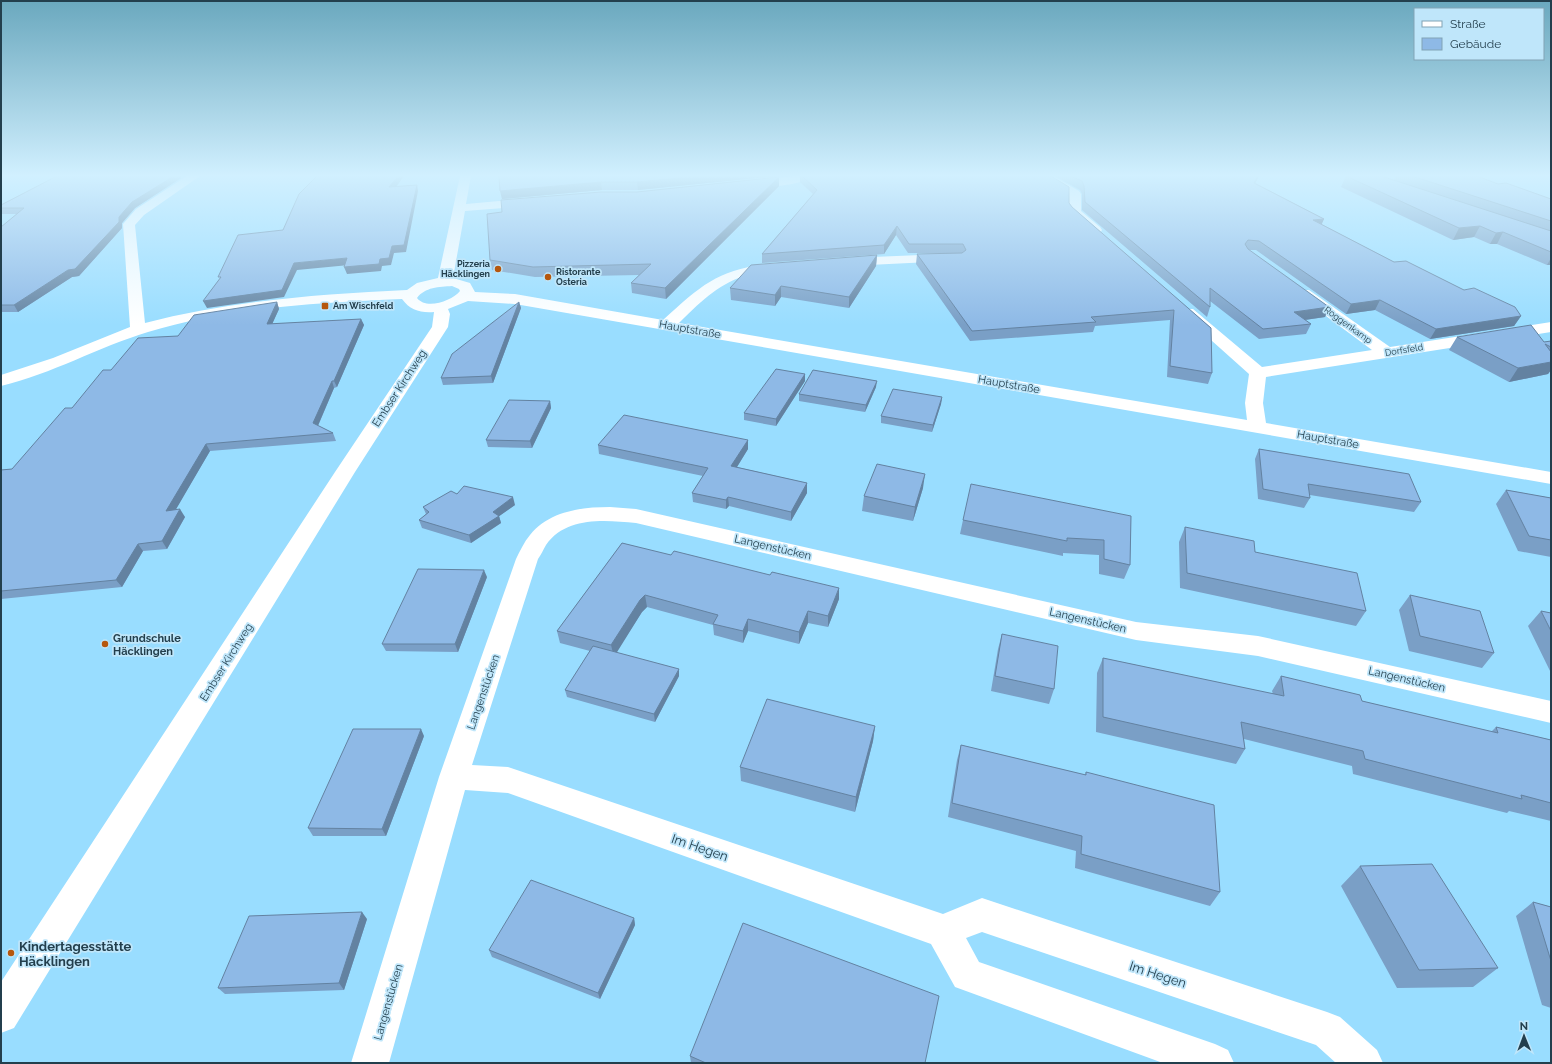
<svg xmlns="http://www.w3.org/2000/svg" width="1552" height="1064" font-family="Raleway,sans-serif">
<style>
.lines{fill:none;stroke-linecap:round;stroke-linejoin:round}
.minor{fill:#fff;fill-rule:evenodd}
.wall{fill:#7a9fc6}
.shaded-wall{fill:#6382a1}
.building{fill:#8eb9e6;stroke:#6382a1}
.poi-dot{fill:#b6570d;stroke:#bfe6fa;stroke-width:1.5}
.labels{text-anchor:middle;stroke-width:3.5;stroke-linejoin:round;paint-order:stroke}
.far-poi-label{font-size:9px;font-weight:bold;fill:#233f4d;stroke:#bfe6fa;text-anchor:start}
.far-street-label{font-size:9px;fill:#233f4d;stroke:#bfe6fa}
.street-label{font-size:11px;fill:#233f4d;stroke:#bfe6fa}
.poi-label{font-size:11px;font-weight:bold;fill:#233f4d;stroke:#bfe6fa;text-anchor:start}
.near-street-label{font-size:13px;fill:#233f4d;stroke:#bfe6fa}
.near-poi-label{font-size:13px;font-weight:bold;fill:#233f4d;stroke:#bfe6fa;text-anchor:start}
</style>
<rect width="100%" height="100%" fill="#9df"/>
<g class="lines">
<!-- minor -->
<path class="minor" d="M187,176H200L144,215L135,225L145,323C231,301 319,294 407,290L417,283L438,278L460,176H471L466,204L530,198L536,202L530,206L465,211L453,278L470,283L475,292L515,294L663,320C704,283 719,269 775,263L780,264L782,267L780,270C768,273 755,273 744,276C717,285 698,304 679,323L1247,420L1245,403L1249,374L1183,315L1180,312L1183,309H1193L1262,367L1372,350L1299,296L1297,293L1299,290H1309L1390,347L1551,322V332L1266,377L1263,403L1266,423L1551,472V484L515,304L468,301L448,309L450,314L448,327L355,472L14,1028L1,1033V982L335,472L432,327L434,312C420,313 410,310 402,299C317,303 230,307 148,332C98,347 52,374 1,386V375L53,358L130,327L123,224L136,209ZM452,286L459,289L460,291C452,301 426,310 417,298C425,287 439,287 452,286Z
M795,176H811C803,186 763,187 750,189L744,185L750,181Z
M1041,176H1053L1079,191L1081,194V211L1100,227L1102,230L1100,233H1090L1071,215L1069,212V195L1042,178Z
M945,254L950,255L952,258L950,261L848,266L843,265L841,262L843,259L848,258Z
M610,507L636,509L1136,622L1258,636L1551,701V723L1258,656L1136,640L636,523C605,520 566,516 546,545C543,550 541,555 538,559L472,765L508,767L943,914L982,898L1327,1012L1340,1017L1377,1050L1383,1063H1336L1316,1045L982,932L966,938L979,962L1215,1044L1228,1050L1234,1063H1163L955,987L931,944L508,793L465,790L389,1063H351L439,777L516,559C520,551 524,542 530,535C549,511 582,507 610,507Z"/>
</g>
<!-- wall -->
<path class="wall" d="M57,176H180L181,178L135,208L122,223V228L79,276L72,277L18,312H1V227L17,214H1V205Z
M499,176H776L638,190H602L502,199Z
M800,176H1051L1072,207L1211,328L1212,373L1208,384L1167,377L1170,320L1095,326L1093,332L970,341L916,264L917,254L950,253H908L896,235L884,254L762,263V254L813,194L800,182Z
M1055,176H1259L1255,183L1324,219L1321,224L1394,262L1464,290L1521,316L1514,326L1430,339L1375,310L1346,314L1256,250H1249L1329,307L1325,317L1305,320L1311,324L1306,334L1259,339L1210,301V307L1207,317L1082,210V194L1080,190Z
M1346,176L1394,180L1396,176H1477L1498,184L1551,199V265H1547L1497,244H1490L1474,237L1453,240L1341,187Z
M779,177V186L666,299L632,293L631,283L639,275L535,277L492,270L490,260L502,212L637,192Z
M877,255L876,266L849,308L781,297L775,306L731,300L730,288Z
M277,302L279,309L272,324L361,319L364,325L337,387L334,388L318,426L333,433L336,441L210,451L175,510L185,517L167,549L143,551L122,587L1,599V470L12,469L72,408L111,370L178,336Z
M519,302L521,308L493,383L443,385L441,378Z
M1457,337L1544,342L1551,341V370L1548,374L1509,382L1449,350Z
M805,374V381L776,426L744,420V413Z
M876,387L865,412L799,401V394Z
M942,397L941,404L932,432L881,423V416Z
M550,401L551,408L532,448L488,447L486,440Z
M748,440V449L737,467L807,483V493L791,521L729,506L726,509L693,502L692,493L703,476L599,454L598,445Z
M1259,449L1421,502L1414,512L1310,495V498L1304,508L1258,499L1255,459Z
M923,488L913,521L862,511L864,496Z
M1506,490L1551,498V557L1518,551L1496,504Z
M457,494L515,505L499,516L501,523L471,543L422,528L419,520L426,514L423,507Z
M1131,516L1130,565L1124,579L1099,574V555L1063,553V556L960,534L963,520Z
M1185,527L1366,611L1356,626L1180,588L1179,542Z
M622,543L839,599L828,627L808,623L799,644L748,631L743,643L714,635L713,625L647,607L642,612L616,652L679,676L655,722L567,697L565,690L590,651L560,643L557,631Z
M487,577L458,652L386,651L382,644Z
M1410,595L1494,653L1482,668L1409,651L1399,610Z
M1541,611L1551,613V673L1528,626Z
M1002,634L1054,689L1049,704L991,691L998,649Z
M1103,658L1273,694L1272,691L1281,676L1362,701L1491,732L1496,727L1551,740V821L1509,811L1507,813L1353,774L1352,766L1244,739L1245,749L1236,764L1096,732L1097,673Z
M875,726L873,741L855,812L741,781L740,767Z
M424,736L386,836H313L308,828Z
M961,745L1085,775L1086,772L1220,892L1210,906L1075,868L1076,851L948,817L957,760Z
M1360,866L1498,968L1473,987L1397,988L1341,886Z
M1533,902L1551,907V1008L1542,1005L1516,916Z
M634,918L635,925L600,999L492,957L489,950Z
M367,919L344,990L225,994L218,988Z
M690,1056L925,1063H691Z"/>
<!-- shaded-wall -->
<path class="shaded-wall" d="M170,176H180L181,178L135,208L122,223V228L79,276L72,277L18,312L14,305L68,270L119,217L132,202Z
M398,176H404L391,194L389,187Z
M699,176H776L638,190L637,182Z
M1258,176H1259L1251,191L1254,183Z
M779,177V186L666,299L665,288Z
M601,182L602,190L502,199L500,191Z
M417,185L418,191L406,252L394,253L391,265L382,266L381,271L347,274L344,267L380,259L392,246Z
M1324,219L1320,228L1313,220Z
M897,226L896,235L884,254V245Z
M1480,226L1474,237L1453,240L1459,228Z
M1503,232L1497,244H1490L1496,233Z
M877,255L876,266L849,308V297Z
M347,258L349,265L297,270L284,297L207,308L203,301L294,263Z
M1551,258V265H1547Z
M781,286V297L775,306V295Z
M1380,300L1375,310L1346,314L1351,304Z
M277,302L279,309L269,331L267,324Z
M519,302L521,308L493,383L491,376Z
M1329,307L1325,317L1290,322L1294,312Z
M1521,316L1514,326L1430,339L1436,329Z
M361,319L364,325L337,387L334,381Z
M1551,362V370L1548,374L1509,382L1518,368Z
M805,374V381L776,426V419Z
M332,381L334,388L316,430L313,423Z
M877,381L876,387L865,412L866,405Z
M942,397L941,404L932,432L933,425Z
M550,401L551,408L532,448L530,441Z
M748,440V449L732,475L731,466Z
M206,444L210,451L171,518L166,511Z
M925,474L923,488L913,521L915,507Z
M807,483V493L791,521V512Z
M513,497L515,505L498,517L499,516L501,523L471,543L469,535L493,512Z
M728,497L729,506L726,509V500Z
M180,509L185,517L167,549L162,541Z
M138,544L143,551L122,587L116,580Z
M484,570L487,577L458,652L455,644Z
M839,588V599L828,627V616Z
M645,595L647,607L642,612L614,657L611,645L640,600Z
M808,611V623L799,644V632Z
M748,619V631L743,643V631Z
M679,669V676L655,722L654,714Z
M875,726L873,741L855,812L856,797Z
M421,729L424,736L386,836L382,829Z
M362,912L367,919L344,990L339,983Z
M634,918L635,925L600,999L598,993Z"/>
<!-- building -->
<path class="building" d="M57,176H174L132,202L119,217V222L75,269L68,270L14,305H1V227L24,208H1V205Z
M317,176H398L389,187L417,185L404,245L392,246L389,258L380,259L379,264L344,267L347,258L294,263L282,290L203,301L221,277H218L238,235L283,230L299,194Z
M499,176H699L637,182H601L500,191Z
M802,176H1051L1069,187V203L1072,207L1211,328L1212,373L1170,366L1174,310L1091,317L1096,322L972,331L917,254L962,253L966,250L963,244H909L897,226L884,245L762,254L817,190Z
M1071,176H1258L1254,183L1324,219L1313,220L1394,262L1406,261L1464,290L1474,288L1515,307L1521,316L1436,329L1380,300L1351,304L1259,241L1248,240L1245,244L1248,249L1329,307L1294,312L1311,324L1263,329L1210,288V307L1085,202L1084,186L1082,181Z
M1346,176H1381L1551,231V252L1503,232L1496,233L1480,226L1459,228Z
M1412,176H1477L1498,184L1506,183L1551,199V221Z
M779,177L665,288L631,283L651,264L533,267L490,260L487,214L502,212L501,200L601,192H637Z
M877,255L849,297L781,286L775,295L730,288L751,265Z
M277,302L267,324L361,319L334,381H332L313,423L333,433L206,444L166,511L180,509L162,541L138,544L116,580L1,591V470L12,469L65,408H72L103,370H111L138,338L178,336L194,315Z
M519,302L491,376L441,378L452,354Z
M1531,325L1544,342L1551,341V347L1545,344L1551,352V362L1518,368L1457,337Z
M776,369L805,374L776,419L744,413Z
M813,370L877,381L866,405L799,394Z
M893,389L942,397L933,425L881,416Z
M509,400L550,401L530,441L486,440Z
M624,415L748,440L731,466L807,483L791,512L728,497L726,500L692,493L708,468L598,445Z
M1259,449L1409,474L1421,502L1308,484L1310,498L1263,489Z
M877,464L925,474L915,507L864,496Z
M971,484L1131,516L1130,565L1104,559V540L1067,538V541L963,520Z
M464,486L513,497L493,512L499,516L469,535L419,520L429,512L423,507L451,491L457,494Z
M1506,490L1551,498V540L1529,536Z
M1185,527L1254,541L1255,552L1357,573L1366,611L1187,573Z
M622,543L671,555L674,551L770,575L772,572L839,588L828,616L808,611L799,632L748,619L743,631L713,624L718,615L645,595L640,600L611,645L557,631Z
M418,569L484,570L455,644H382Z
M1410,595L1480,611L1494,653L1420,636Z
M1541,611L1551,613V631Z
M1002,634L1058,646L1054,689L995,676Z
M593,646L679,669L654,714L565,690Z
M1103,658L1284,696L1281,676L1360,695L1362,701L1498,733L1496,727L1551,740V803L1521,795L1522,799L1365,759L1363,751L1241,722L1245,749L1103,717Z
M767,699L875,726L856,797L740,767Z
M353,729H421L382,829L308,828Z
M961,745L1086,775V772L1214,805L1220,892L1081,854L1082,836L952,803Z
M1432,864L1498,968L1419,970L1360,866Z
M531,880L634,918L598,993L489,950Z
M1533,902L1551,907V961Z
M362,912L339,983L218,988L249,916Z
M743,923L939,996L925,1063H706L690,1056Z"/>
<!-- sky -->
<linearGradient id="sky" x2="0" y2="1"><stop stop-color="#6aa8be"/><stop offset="0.54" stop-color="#d1f0ff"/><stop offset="1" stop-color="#d1f0ff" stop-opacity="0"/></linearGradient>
<rect width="1552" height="325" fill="url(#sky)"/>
<!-- markers -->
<g class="poi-dot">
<circle cx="498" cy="269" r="4"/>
<circle cx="548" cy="277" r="4"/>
<rect x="321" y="302" width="8" height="8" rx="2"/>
<circle cx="105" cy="644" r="4"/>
<circle cx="11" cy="953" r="4"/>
</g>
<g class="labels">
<!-- far-poi labels -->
<g class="far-poi-label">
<text x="490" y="267" text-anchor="end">Pizzeria<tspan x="490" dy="10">Häcklingen</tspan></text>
<text x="556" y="275">Ristorante<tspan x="556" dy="10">Osteria</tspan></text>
<text x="333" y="309">Am Wischfeld</text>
</g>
<!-- far-street labels -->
<g class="far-street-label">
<text transform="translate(1348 325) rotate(36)" y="3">Roggenkamp</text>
<text transform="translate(1404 350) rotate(-9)" y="3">Dorfsfeld</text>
</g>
<!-- street labels -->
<g class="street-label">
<text transform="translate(690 329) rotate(10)" y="4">Hauptstraße</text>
<text transform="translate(1009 384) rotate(10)" y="4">Hauptstraße</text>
<text transform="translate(399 388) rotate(-57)" y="4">Embser Kirchweg</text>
<text transform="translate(1328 439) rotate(10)" y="4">Hauptstraße</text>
<text transform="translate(773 547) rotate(13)" y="4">Langenstücken</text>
<text transform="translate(1088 620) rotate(13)" y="4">Langenstücken</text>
<text transform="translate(226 662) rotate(-58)" y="4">Embser Kirchweg</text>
<text transform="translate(1407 679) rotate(13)" y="4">Langenstücken</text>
<text transform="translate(483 692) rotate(-71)" y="4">Langenstücken</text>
<text transform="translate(388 1002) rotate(-74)" y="4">Langenstücken</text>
</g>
<!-- poi labels -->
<g class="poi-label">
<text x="113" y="642">Grundschule<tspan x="113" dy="13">Häcklingen</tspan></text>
</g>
<!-- near-street labels -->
<g class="near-street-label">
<text transform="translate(700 847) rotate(19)" y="5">Im Hegen</text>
<text transform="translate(1158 974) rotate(18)" y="5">Im Hegen</text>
</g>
<!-- near-poi labels -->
<g class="near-poi-label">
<text x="19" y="951">Kindertagesstätte<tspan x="19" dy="15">Häcklingen</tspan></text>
</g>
</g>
<!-- border -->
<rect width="1552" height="1064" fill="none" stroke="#233f4d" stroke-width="4"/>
<!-- legend -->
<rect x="1414" y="8" width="130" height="52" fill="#bfe6fa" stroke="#81a3b5"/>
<rect x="1422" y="21" width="20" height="6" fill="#ffffff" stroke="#81a3b5"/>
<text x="1450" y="28" font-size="12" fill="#233f4d">Straße</text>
<rect x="1422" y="38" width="20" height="12" fill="#8eb9e6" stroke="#81a3b5"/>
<text x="1450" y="48" font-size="12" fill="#233f4d">Gebäude</text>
<!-- north arrow -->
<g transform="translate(1524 1036) rotate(359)" stroke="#bfe6fa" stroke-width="3" paint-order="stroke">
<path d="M0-3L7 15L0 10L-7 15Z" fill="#233f4d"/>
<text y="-6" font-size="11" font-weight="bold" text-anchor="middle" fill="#233f4d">N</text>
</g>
</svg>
